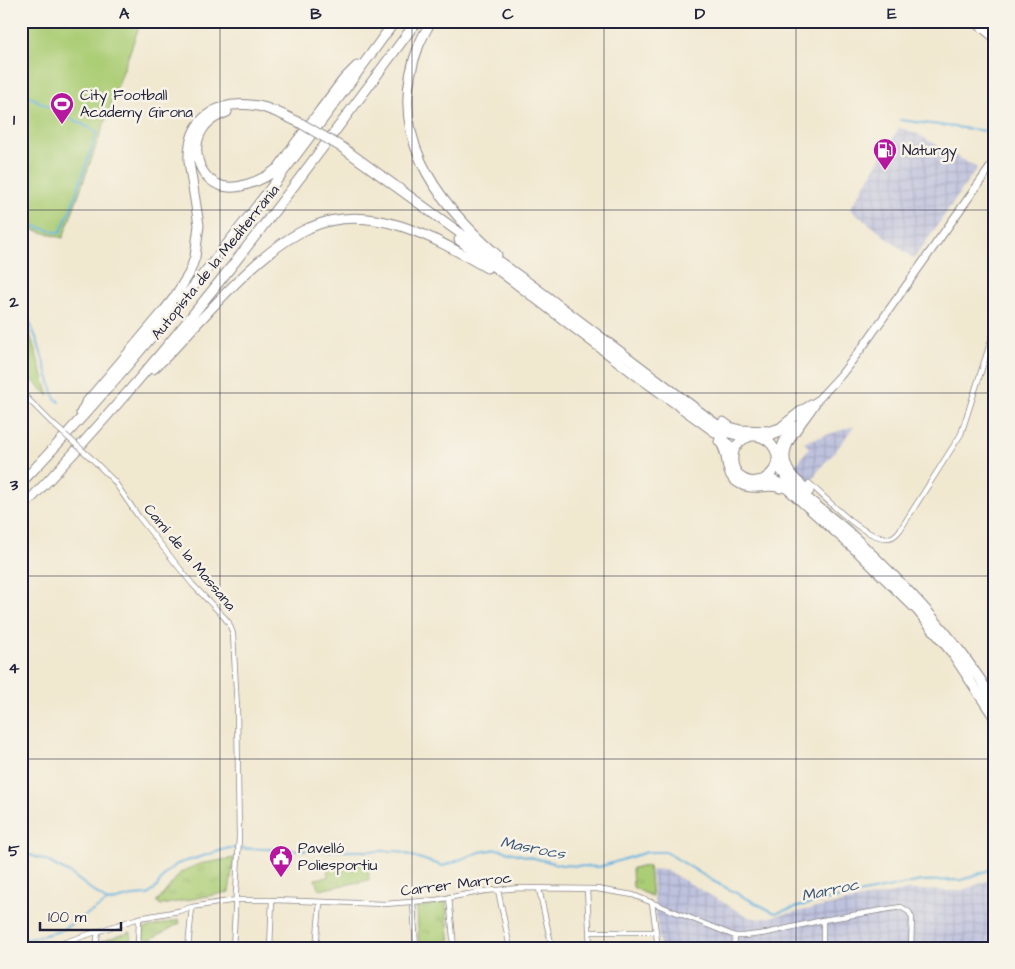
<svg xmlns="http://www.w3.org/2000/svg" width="1015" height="969" font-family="'Architects Daughter',sans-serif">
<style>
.industrial{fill:url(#industrial-grid)}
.park{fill:url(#park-tufts);stroke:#667858}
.garden{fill:#abcd75;stroke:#667858}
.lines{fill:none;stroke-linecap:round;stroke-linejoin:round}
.stream{stroke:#66b3e0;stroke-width:2}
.street-casing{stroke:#8a8586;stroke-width:6}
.secondary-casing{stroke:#8a8586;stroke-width:9}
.highway-casing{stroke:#8a8586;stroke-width:11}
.street{stroke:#fff;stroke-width:4.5}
.secondary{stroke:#fff;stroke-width:7}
.highway{stroke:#fff;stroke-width:9}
.street-bridge-casing{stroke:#8a8586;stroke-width:6;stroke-linecap:butt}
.highway-bridge-casing{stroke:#8a8586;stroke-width:11;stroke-linecap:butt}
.street-bridge{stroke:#fff;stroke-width:4.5}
.highway-bridge{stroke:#fff;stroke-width:9}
.grid{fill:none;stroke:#22223b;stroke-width:1;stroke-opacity:0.55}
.labels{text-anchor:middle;stroke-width:5;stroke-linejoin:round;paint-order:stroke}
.poi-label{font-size:15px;fill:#22223b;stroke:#f7f3e8;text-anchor:start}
.street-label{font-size:15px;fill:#22223b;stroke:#f7f3e8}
.water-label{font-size:16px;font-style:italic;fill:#3a5575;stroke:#f7f3e8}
.neatline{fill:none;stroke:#22223b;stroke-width:2}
.grid-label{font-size:16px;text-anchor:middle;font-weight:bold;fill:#22223b}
</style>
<defs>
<pattern id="industrial-grid" width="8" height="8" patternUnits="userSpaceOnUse" patternTransform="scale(1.25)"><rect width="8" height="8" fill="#bfc2dd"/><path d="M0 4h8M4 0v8" fill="none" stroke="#a4a6bf"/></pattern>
<pattern id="park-tufts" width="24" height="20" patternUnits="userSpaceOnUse" patternTransform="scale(1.25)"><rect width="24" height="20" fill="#abcd75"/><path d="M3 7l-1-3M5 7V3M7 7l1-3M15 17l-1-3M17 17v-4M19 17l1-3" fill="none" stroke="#93b066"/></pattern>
</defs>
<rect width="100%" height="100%" fill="#f7f3e8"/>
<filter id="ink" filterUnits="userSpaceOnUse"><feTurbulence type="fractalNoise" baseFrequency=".02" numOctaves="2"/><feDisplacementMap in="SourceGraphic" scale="10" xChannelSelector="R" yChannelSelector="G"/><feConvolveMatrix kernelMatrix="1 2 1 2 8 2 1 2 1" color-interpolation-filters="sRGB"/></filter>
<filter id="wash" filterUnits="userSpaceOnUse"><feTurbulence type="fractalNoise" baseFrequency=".0096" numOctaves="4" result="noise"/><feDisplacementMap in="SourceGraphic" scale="20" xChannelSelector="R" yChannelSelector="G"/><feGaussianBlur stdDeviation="1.12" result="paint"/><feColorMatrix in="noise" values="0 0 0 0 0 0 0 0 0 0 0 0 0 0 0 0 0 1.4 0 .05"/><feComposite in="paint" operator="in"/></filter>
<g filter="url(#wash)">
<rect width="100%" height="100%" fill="#f1e8d0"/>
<!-- industrial -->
<path class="industrial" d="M899,128L914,132L977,168L914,259L850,209Z
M854,426L838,448L827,461H826L809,483L797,474L795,466L809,448L804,442Z
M664,869L749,917L759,919L908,890L960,891L994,878V948H660L651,870Z"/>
<!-- park -->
<path class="park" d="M234,858L229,892L161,905L156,901H158L181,872L199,864Z
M368,864L369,880L319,890L315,879L328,877L327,867Z
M649,866L652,897L633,887L632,868Z
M446,902L450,948H419L417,907Z
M179,920L180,923L142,944V929Z
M131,932L130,948H99L100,942Z"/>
<!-- garden -->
<path class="garden" d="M21,21H141L63,238L31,229L21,246Z
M21,305L49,396L21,370Z"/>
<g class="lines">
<!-- stream -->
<path class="stream" d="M21,92L97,132L71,208L60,233L34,226L21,244
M900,120L994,132
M21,301L37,340L55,399H57L59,402
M21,852L45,860L71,874L108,902L133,896L148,895L156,888L165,874L177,864L229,848L331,851H397L443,866L480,852L497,849L562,865L599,867L647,852H666L713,881L775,913L804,905L921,881L962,880L994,868
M21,941L60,931L107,902"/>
</g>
</g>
<g filter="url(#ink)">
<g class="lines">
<!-- street casing -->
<g class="street-casing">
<path id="street" d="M21,392L53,424
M91,458L114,481L138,516L193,585L224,617L229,623L233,634L237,708L239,837L233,948
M809,483C827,499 863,539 888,538C893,538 897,534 900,530L961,434L994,331
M539,889L552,948
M587,889L590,948
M498,890L510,948
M449,897L454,948
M652,902L658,948
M413,903L416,948
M589,932H656
M47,948L139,918L179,911L192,907L236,900H272L385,904L436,900L485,891L520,888L597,889L633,895L735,936H744L767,933L823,920L901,907L909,912L912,918L911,948
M96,948L98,931
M138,948L139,918
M188,948L192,907
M270,948L272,900
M316,948L320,902
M734,948L735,936
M823,948V920"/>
</g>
<!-- secondary casing -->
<g class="secondary-casing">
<path id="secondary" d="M973,21L994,38
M982,21L994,31
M812,406L841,375L864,345L994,162
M764,439C775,437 782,433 791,425
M777,457L784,439L795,425"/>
</g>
<!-- highway casing -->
<g class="highway-casing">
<path id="highway" d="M431,21C427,29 422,37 419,45C385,132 433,199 497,255
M227,112C219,115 210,119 205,126C189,145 197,178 222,186C230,188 240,187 248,184C258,181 270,175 278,168C283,162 287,155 291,149C309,126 326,102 344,79L357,66
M343,148L537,289L720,427L730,433L747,438
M459,240L632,372L722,437L734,451
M153,369C172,353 187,333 205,315C233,285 272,244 309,228C370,200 435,238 487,268
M81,413L86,403L163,312L174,298L189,274L195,257L199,225L189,162C187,119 216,99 258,106C273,109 288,117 302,124
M723,422L730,427L740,430L771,431L780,428L801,411L815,403
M719,441C733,456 719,477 745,486C757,490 769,483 780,488
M777,464C793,492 827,512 851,534C905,585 956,637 994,701
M764,479C796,460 762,420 739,443C735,447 733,452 733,457C732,465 736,473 742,478C753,485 759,479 769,479C774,480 778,483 783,485L860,554L917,610L952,653L994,717
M21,483C158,340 279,181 395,21
M809,491C803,486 796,481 791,474C772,449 802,425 814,404
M21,509C60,469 97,428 133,386C234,269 325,145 417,21"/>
</g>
<!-- street -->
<use href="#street" class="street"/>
<!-- secondary -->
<use href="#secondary" class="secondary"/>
<!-- highway -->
<use href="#highway" class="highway"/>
<!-- street-bridge casing -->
<g class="street-bridge-casing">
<path id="street-bridge" d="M53,424L91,458"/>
</g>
<!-- highway-bridge casing -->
<g class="highway-bridge-casing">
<path id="highway-bridge" d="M302,124L343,148"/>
</g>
<!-- street-bridge -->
<use href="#street-bridge" class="street-bridge"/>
<!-- highway-bridge -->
<use href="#highway-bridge" class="highway-bridge"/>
</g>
</g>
<!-- grid -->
<path class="grid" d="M220,21V948M412,21V948M604,21V948M796,21V948M21,210H994M21,393H994M21,576H994M21,759H994"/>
<!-- icons -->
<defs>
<g id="stadium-pin" transform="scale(1.25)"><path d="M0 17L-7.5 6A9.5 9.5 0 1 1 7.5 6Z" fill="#b5179e" stroke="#f7f3e8"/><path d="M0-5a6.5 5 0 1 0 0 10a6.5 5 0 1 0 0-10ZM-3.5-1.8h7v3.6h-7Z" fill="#fff"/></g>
<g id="fuel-pin" transform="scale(1.25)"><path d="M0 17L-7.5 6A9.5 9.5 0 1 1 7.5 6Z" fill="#b5179e" stroke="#f7f3e8"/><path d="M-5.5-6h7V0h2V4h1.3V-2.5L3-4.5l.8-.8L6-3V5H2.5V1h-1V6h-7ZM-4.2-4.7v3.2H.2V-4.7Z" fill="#fff"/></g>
<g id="civic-pin" transform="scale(1.25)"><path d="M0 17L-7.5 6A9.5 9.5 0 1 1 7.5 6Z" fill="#b5179e" stroke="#f7f3e8"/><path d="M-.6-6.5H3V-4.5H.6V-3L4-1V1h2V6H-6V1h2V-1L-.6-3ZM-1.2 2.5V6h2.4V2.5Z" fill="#fff"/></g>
</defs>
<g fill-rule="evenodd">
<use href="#stadium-pin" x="62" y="104"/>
<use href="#fuel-pin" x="885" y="150"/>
<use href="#civic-pin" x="281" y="857"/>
</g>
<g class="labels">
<!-- poi labels -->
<g class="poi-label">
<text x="80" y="100">City Football<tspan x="80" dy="17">Academy Girona</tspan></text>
<text x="902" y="155">Naturgy</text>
<text x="298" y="853">Pavelló<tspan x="298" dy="17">Poliesportiu</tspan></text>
</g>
<!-- street labels -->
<g class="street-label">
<text transform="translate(215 262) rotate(-51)" y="5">Autopista de la Mediterrània</text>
<text transform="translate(190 557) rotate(50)" y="5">Camí de la Massana</text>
<text transform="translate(456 884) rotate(-7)" y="5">Carrer Marroc</text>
</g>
<!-- water labels -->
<g class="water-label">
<text transform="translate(533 847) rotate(11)" y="6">Masrocs</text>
<text transform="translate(830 889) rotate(-12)" y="6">Marroc</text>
</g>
</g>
<!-- margin -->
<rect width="1015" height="969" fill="none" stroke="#f7f3e8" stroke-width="55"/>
<!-- scale -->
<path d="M40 922v8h81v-8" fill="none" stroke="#22223b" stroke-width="2.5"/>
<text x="48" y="922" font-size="15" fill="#22223b" stroke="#f7f3e8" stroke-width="4" paint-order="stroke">100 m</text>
<rect x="28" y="28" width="960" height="914" class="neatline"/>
<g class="grid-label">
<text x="124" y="19">A</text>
<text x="316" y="19">B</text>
<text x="508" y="19">C</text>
<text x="700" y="19">D</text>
<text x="892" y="19">E</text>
<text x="14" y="125">1</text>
<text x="14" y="307">2</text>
<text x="14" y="490">3</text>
<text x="14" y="673">4</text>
<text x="14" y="856">5</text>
</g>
</svg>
